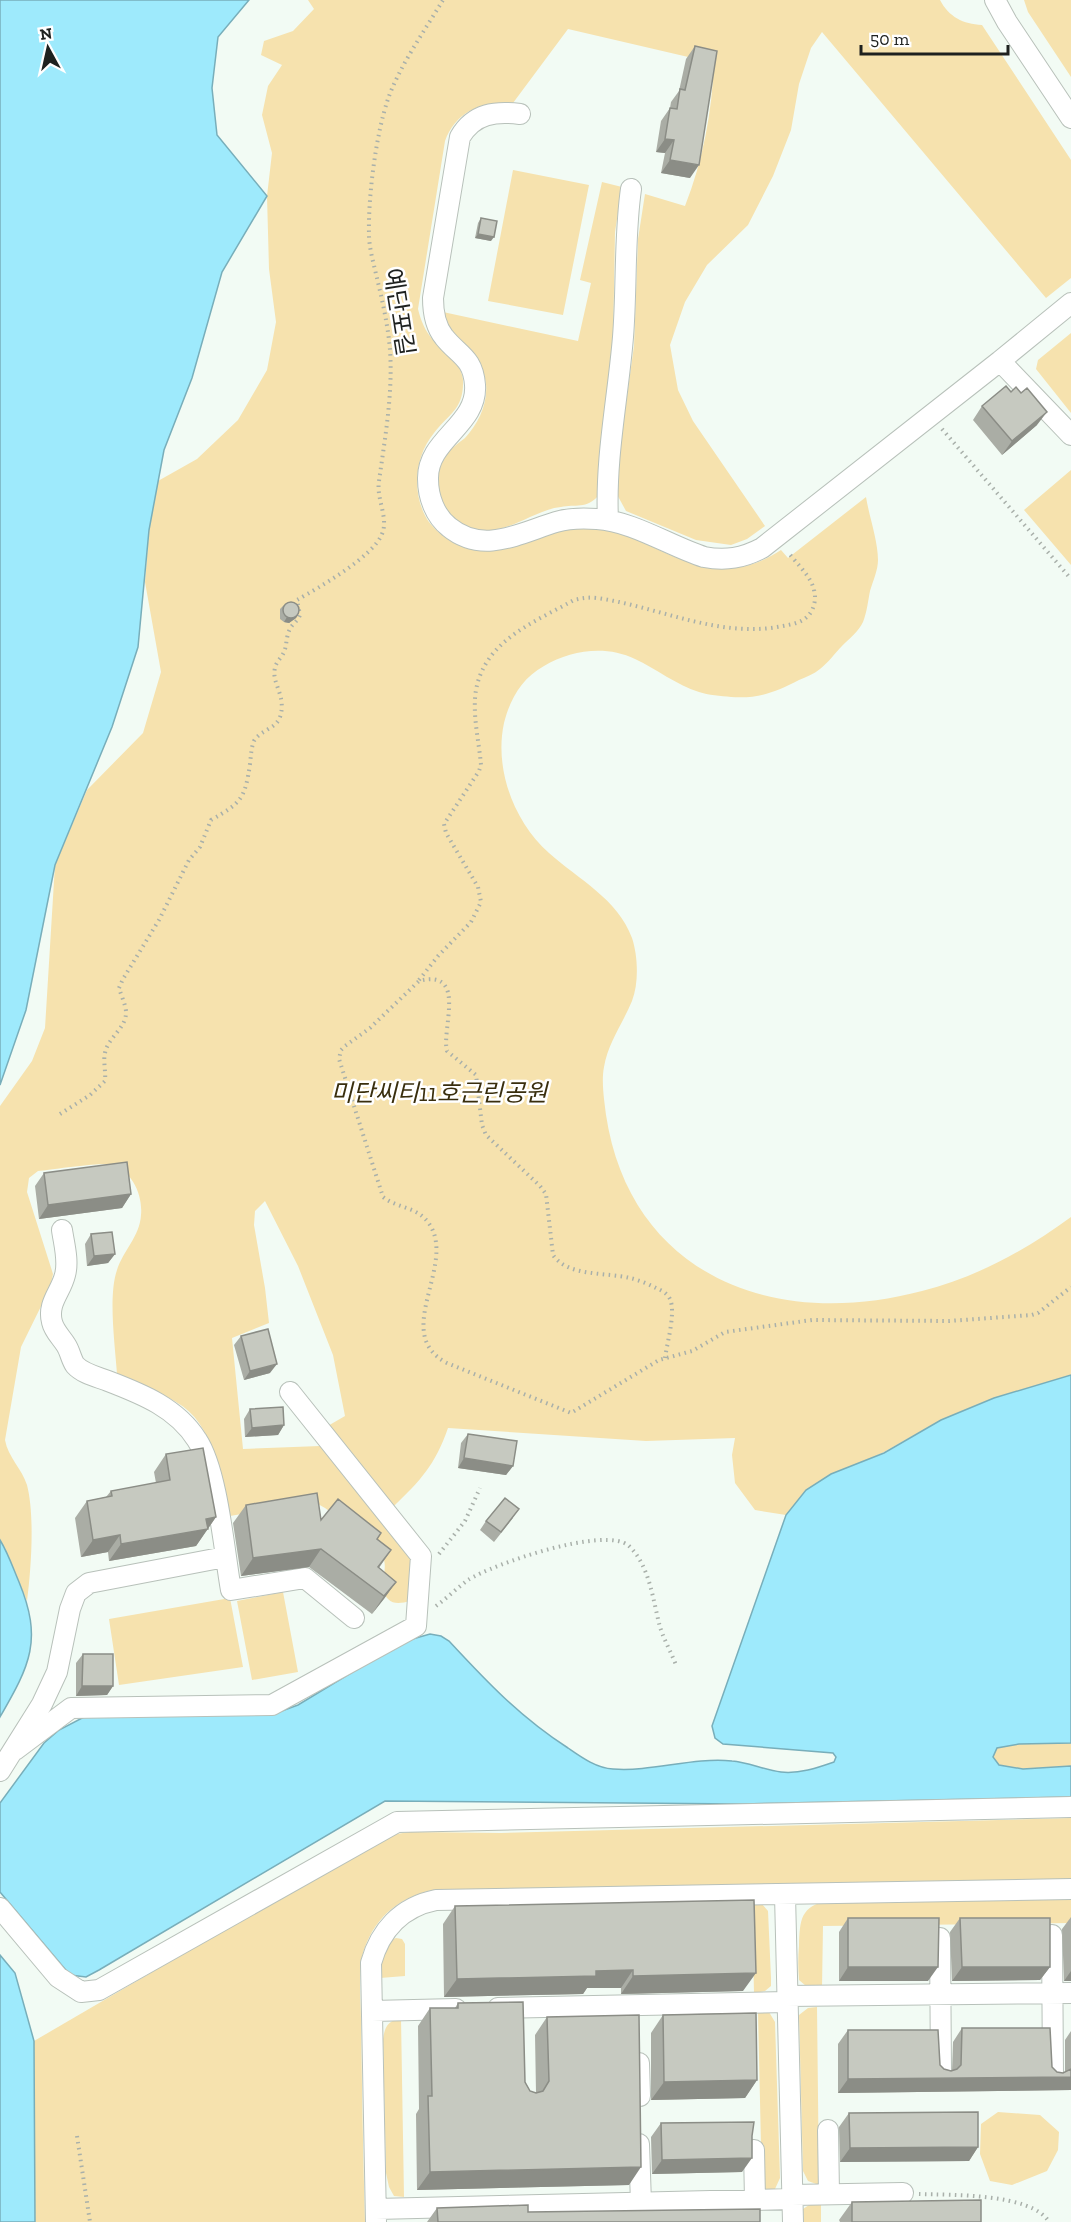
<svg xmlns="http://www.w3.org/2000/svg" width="1071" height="2222" font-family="'Zilla Slab','Noto Sans KR',serif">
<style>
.green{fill:#f6e2ae}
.water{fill:#9eeafc;stroke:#78aeba;stroke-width:1.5}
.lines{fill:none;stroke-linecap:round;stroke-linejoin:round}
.minor-casing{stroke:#b8c1ba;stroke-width:22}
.path{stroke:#a9b0aa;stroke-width:4;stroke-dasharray:1.5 4.5;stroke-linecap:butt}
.minor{stroke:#fff;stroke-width:20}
.wall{fill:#aaada5}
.shaded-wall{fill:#8b8d86}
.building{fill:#c6c9c0;stroke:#8b8d86;stroke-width:1.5}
.labels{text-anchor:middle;stroke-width:5;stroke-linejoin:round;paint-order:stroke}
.street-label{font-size:24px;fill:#1e211f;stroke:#fff}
.park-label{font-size:24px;font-style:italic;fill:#392e0d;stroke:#fff}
</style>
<rect width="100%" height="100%" fill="#f2fbf4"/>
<!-- green -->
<path class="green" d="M308,0H940C949,17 963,24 982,25L1071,160V278L1046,298L822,32L811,48L799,84L791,130L773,176L748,225L707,265L685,302L670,345L678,390L693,421L765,526L747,539L731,545L696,540L626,511L614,489L634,346L638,239L645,194L685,206C703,160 712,112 714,63L568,29L513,103C482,101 456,111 445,141L418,309C421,321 425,331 434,341C444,352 462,363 463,380C464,409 450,413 434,433C414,457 411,496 429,522C447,545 478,557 506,548C520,544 534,535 548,531C562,528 580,526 594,526C610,526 630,536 645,543C692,567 733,582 781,550L788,558L866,497C869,516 878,541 878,560C878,570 873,581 870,591C868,601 867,612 863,622C859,631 849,639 842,646C835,653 828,663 820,669C814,674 806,677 799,680C776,692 758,699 731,697C721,696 708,695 699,692C676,685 657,669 635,659C606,645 571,650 544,666C522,678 510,699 504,723C494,769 514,822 549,853C578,879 618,899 632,938C638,956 639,983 632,1001C623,1023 608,1043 604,1067C602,1077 603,1089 604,1099C621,1271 768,1332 922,1291C977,1277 1026,1250 1071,1217V1375L994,1398L941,1420L884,1452L806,1490L786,1515L755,1510L735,1483L732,1455L735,1438L646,1441L448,1428C435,1465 421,1480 393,1507L326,1427L345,1416L333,1355L298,1266L265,1201L255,1211L254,1225L265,1288L269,1323L232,1338L243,1449L320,1446L413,1559L410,1601C402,1603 394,1605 388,1599C377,1588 389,1570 383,1557C377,1546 338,1518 325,1508L318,1504L307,1503L230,1516L224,1513C217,1473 216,1425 176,1402C158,1391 136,1383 117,1374C115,1345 108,1296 117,1270C123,1251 140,1236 141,1215C143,1195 132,1170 111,1165C98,1162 53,1170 38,1171L29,1178L27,1192L53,1274L50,1288L21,1347L5,1440C8,1457 22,1469 27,1485C35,1516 31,1570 27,1601L5,1548L0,1540V1106L32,1061L45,1028L55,865L87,790L143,733L161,672L145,582L149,530L158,481L197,459L238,420L267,370L276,322L269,269L267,196L272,153L262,115L268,86L282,65L261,55L264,41L293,31L314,9Z
M1024,0H1071V77L1028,12Z
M513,170L589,185L563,315L488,301Z
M602,182L622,187L615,232L613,344L598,496C587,509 575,504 561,507C550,508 540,513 530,517C509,527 479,540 457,522C437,504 430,476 448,453C452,447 459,443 465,438C478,424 488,404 486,384C482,346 449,343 443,312L578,341L591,283L580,280Z
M1071,333V413L1036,369L1038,360Z
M1071,470V565L1024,510Z
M283,1592L298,1672L252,1680L237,1601Z
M230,1598L243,1667L119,1685L109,1619Z
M1071,1743V1766L1023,1769L999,1765L993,1757L996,1748L1019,1744Z
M1071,1818V1879L432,1890C400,1898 377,1915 365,1947C357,1966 361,1999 361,2020C362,2087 363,2155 365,2222H35L34,2041L372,1844L391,1835L409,1832L501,1833Z
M1071,1895V1923L823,1926L822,1988L806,1986L799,1980C798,1968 798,1957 799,1946C800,1919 800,1907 829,1900Z
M752,1903L762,1904L768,1911L771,1978V1986L765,1991L754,1993Z
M396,1938L402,1939L405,1944V1976L380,1978C377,1964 383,1951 391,1940Z
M817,2007L819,2185L808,2181L803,2171L799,2015L808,2008Z
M758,2012H769L775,2022L780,2178L775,2189L762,2190Z
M401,2018L404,2197L394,2196L389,2187L386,2173L383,2039C385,2026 388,2021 401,2018Z
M998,2112L1040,2115L1059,2132L1058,2150L1047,2171L1012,2185L990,2181L980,2154L981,2124Z
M821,2201V2222H804L803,2209L812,2203Z"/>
<!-- water -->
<path class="water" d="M0,0H249L218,37L212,88L217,135L267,196L222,272L192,378L164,450L149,530L138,647L112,727L55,865L26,1010L0,1085Z
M1071,1375V1743L1019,1744L997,1748L993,1757L999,1765L1023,1769L1071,1766V1797L743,1804L385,1801L99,1970L86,1977L70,1975L0,1892V1803L44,1743L59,1730L84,1717L279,1712L298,1705L402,1642L430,1634L441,1636L449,1641C487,1682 520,1717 568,1748C581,1757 596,1768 613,1769C653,1772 692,1757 732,1761C748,1762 764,1770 781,1772C799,1774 817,1768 834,1762L836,1757L833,1753L723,1744L715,1738L712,1726L786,1515L806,1490L831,1474L884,1453L941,1420L994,1398Z
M0,1540C8,1553 13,1568 19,1582C43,1640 30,1665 0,1717Z
M0,1955L15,1973L34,2041L35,2222H0Z"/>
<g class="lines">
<!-- minor casing -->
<g class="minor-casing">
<path id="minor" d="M995,0L1007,22L1071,118
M520,114C496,111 474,113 460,137L433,298C433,312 435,326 444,337C458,355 473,357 475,385C478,425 427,439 428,479C428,497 435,516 449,527C483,555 520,533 556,522C569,518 584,518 597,519C632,521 670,546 704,557C726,561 743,558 762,548L1000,361
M1071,303L1000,361L1071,435
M608,520C605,458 618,398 623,337C627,287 624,238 631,189
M62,1230C64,1244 69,1261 65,1275C61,1292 47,1303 52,1322C54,1331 61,1337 66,1345C70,1351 71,1359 75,1365C83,1374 98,1377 108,1381C142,1394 177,1408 197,1440C218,1472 224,1551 231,1590L305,1578L354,1618
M15,1750L71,1708L272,1705L416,1626L421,1556L290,1392
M0,1771L42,1704L57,1672L70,1609L76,1593L89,1583L225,1557
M785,1895L793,2222
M0,1908L58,1977L81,1992L99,1990L397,1822L1071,1807
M1052,1935L1053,2075
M940,1938L941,2073
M787,1996L1071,1993
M498,2008L787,2002
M372,2011L456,2009
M639,2063L640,2096
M828,2130L829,2194
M639,2144L641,2203
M754,2150L755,2200
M792,2195L903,2193
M376,2209L792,2199
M376,2222L371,1963C380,1931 401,1907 436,1900L1071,1889"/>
</g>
<!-- path -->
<path class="path" d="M942,429L1071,579
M419,980L438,956L471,922L481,902L478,887L446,833L444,824L479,771L481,765C479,741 472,714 476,690C485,640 535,622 574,600C582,598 589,597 597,598C660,607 719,639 783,626C794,624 805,622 811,612C815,605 816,597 814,590C811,576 796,563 788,552
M60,1114L90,1095L105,1081C106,1072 103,1061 105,1053C108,1037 127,1028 126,1011C125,1003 121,995 119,988L123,979L159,920L189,860L200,847L211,820C241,803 245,799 250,764C251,756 251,748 254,741C260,730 276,729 280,717C287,696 271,683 275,668C276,662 282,657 284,652C287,645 286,636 290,629C292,624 298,621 300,615L297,600C318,588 373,557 382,534C389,518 376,499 379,481C385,438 393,393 390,350C388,325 382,299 376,274C373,261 369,247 369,234C368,197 376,134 388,99C399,67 425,30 443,0
M665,1358C667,1343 676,1313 670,1299C667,1293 661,1290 656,1288C648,1284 639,1280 630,1278C606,1272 568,1277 553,1255L546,1194L540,1186L486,1135L482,1125L476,1075L447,1051C441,1030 468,968 419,981L370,1028L345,1046L341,1050L339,1059L383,1197C398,1209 418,1206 430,1225C456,1267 391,1334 447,1363L571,1413L659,1360L692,1351L725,1332L812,1320L949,1321L1032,1315L1038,1313L1071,1287
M439,1554L465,1521L480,1488
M436,1606C447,1598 457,1588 468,1580C493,1564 606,1525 629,1546C650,1566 653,1601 660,1627C664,1640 671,1652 676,1665
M77,2136L90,2222
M919,2194C950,2195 1032,2193 1049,2222"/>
<!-- minor -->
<use href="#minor" class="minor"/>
</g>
<!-- wall -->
<path class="wall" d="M695,46L690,178L661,173L665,153L656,152L661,121L670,108L671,102L679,91L686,59Z
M481,218L491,241L475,238L478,223Z
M1011,392L1021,393L1037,425L1002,455L973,420L982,406Z
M284,605L299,613L296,618L289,623L284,622L280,619V609Z
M44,1173L131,1194L122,1208L39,1219L35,1186Z
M91,1234L115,1254L108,1263L87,1266L85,1244Z
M241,1336L270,1373L244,1380L234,1345Z
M250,1409L284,1425L278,1435L245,1437L244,1419Z
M468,1434L513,1466L506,1475L458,1468L461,1443Z
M166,1454L216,1517L196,1546L109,1561L108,1552L81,1557L75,1518L87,1501L106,1497L111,1491L156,1483L154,1472Z
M246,1505L321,1520L377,1539L391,1550L379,1568L396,1582L372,1614L309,1567L241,1576L233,1523Z
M513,1518L494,1542L480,1530L486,1521Z
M83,1654L113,1686L107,1695L76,1696V1663Z
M455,1906L743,1991L621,1994V1988H587L583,1994L444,1997L443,1924Z
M1071,1917V1981H1064L1062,1929Z
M848,1918L928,1981H839V1932Z
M960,1918L1050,1967L1040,1980L952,1981L950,1932Z
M458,2003L525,2082L530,2091L536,2093L535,2035L547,2017L629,2185L417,2190L416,2114L419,2109L418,2026L430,2008H455Z
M663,2015L757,2080L745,2098L651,2100V2033Z
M962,2028L1052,2067L1057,2072L1063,2073L1065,2072V2040L1071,2031V2090L838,2093V2044L848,2030L940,2065L944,2069L952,2071L953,2042Z
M849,2113L978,2147L969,2161L840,2162L839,2127Z
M661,2123L742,2172L652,2174L651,2137Z
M852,2202L981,2222H840L839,2220Z
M437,2208L528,2212L760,2222H427Z"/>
<!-- shaded-wall -->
<path class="shaded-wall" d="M665,139L674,140L665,153L656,152Z
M670,160L699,165L690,178L661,173Z
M478,234L494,237L491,241L475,238Z
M1047,412L1037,425L1002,455L1012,441Z
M299,613L296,618L289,623L284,622L287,617Z
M131,1194L122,1208L39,1219L48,1205Z
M115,1254L108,1263L87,1266L94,1256Z
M277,1364L270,1373L244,1380L250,1371Z
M284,1425L278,1435L245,1437L252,1428Z
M464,1458L513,1466L506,1475L458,1468Z
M216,1517L196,1546L109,1561L121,1544L206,1519Z
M120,1535L108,1552L81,1557L93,1540Z
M321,1549L309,1567L241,1576L253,1558Z
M396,1582L384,1599L372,1614L384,1596Z
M82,1686H113L107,1695L76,1696Z
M848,1967H938L928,1981H839Z
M962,1967H1050L1040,1980L952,1981Z
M633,1970L621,1988H587L583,1994L444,1997L457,1979L596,1971Z
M1071,1971V1981H1064Z
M756,1973L743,1991L621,1994L633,1976Z
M1071,2077V2090L838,2093L848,2079Z
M757,2080L745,2098L651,2100L664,2082Z
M978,2147L969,2161L840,2162L850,2148Z
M752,2158L742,2172L652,2174L662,2160Z
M641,2167L629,2185L417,2190L430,2172Z"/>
<!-- building -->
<path class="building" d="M695,46L717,51L699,165L670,160L674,140L665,139L670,108L677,109L680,89L685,90Z
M481,218L497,221L494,237L478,234Z
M1006,386L1011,392L1016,387L1021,393L1027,388L1047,412L1012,441L982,406Z
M283 610a8 8 0 1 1 16 0a8 8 0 1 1-16 0Z
M127,1162L131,1194L48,1205L44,1173Z
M112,1232L115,1254L94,1256L91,1234Z
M268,1329L277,1364L250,1371L241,1336Z
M283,1407L284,1425L252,1428L250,1409Z
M468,1434L517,1441L513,1466L464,1458Z
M203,1448L216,1517L206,1519L208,1529L121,1544L120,1535L93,1540L87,1501L112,1496L111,1491L170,1480L166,1454Z
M317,1493L321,1520L338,1499L381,1533L377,1539L391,1550L378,1567L396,1582L384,1596L321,1549L253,1558L246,1505Z
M505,1498L519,1509L501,1532L486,1521Z
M83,1654H113V1686H82Z
M754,1900L756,1973L633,1976V1970L596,1971V1976L457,1979L455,1906Z
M848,1918H939L938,1967H848Z
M960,1918H1050V1967H962Z
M523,2002L525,2082L530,2091L536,2093L543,2091L549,2081L547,2017L639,2015L641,2167L430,2172L428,2096H432L430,2008H458V2003Z
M756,2013L757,2080L664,2082L663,2015Z
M962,2028H1050L1052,2067L1057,2072L1063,2073L1071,2069V2077L848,2079V2030H938L940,2065L944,2069L951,2071L957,2069L961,2065Z
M978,2112V2147L850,2148L849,2113Z
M754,2122L752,2136V2158L662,2160L661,2123Z
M981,2200V2222H852V2202Z
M528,2205V2212L760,2209V2222H438L437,2208Z"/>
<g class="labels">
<!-- street labels -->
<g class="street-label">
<text transform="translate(399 312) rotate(81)" y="8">예단포길</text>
</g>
<!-- park labels -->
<g class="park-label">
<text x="439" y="1101">미단씨티11호근린공원</text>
</g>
</g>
<!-- north arrow -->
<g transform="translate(48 48) rotate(352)" stroke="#ffffff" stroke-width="4.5" paint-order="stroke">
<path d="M0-4.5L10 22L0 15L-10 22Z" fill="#1e211f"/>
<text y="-9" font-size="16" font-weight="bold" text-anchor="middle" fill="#1e211f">N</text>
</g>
<!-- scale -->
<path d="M861 45v9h147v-9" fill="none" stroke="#1e211f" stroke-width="3"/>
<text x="870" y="45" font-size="18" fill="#1e211f" stroke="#ffffff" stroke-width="4.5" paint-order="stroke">50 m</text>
</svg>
